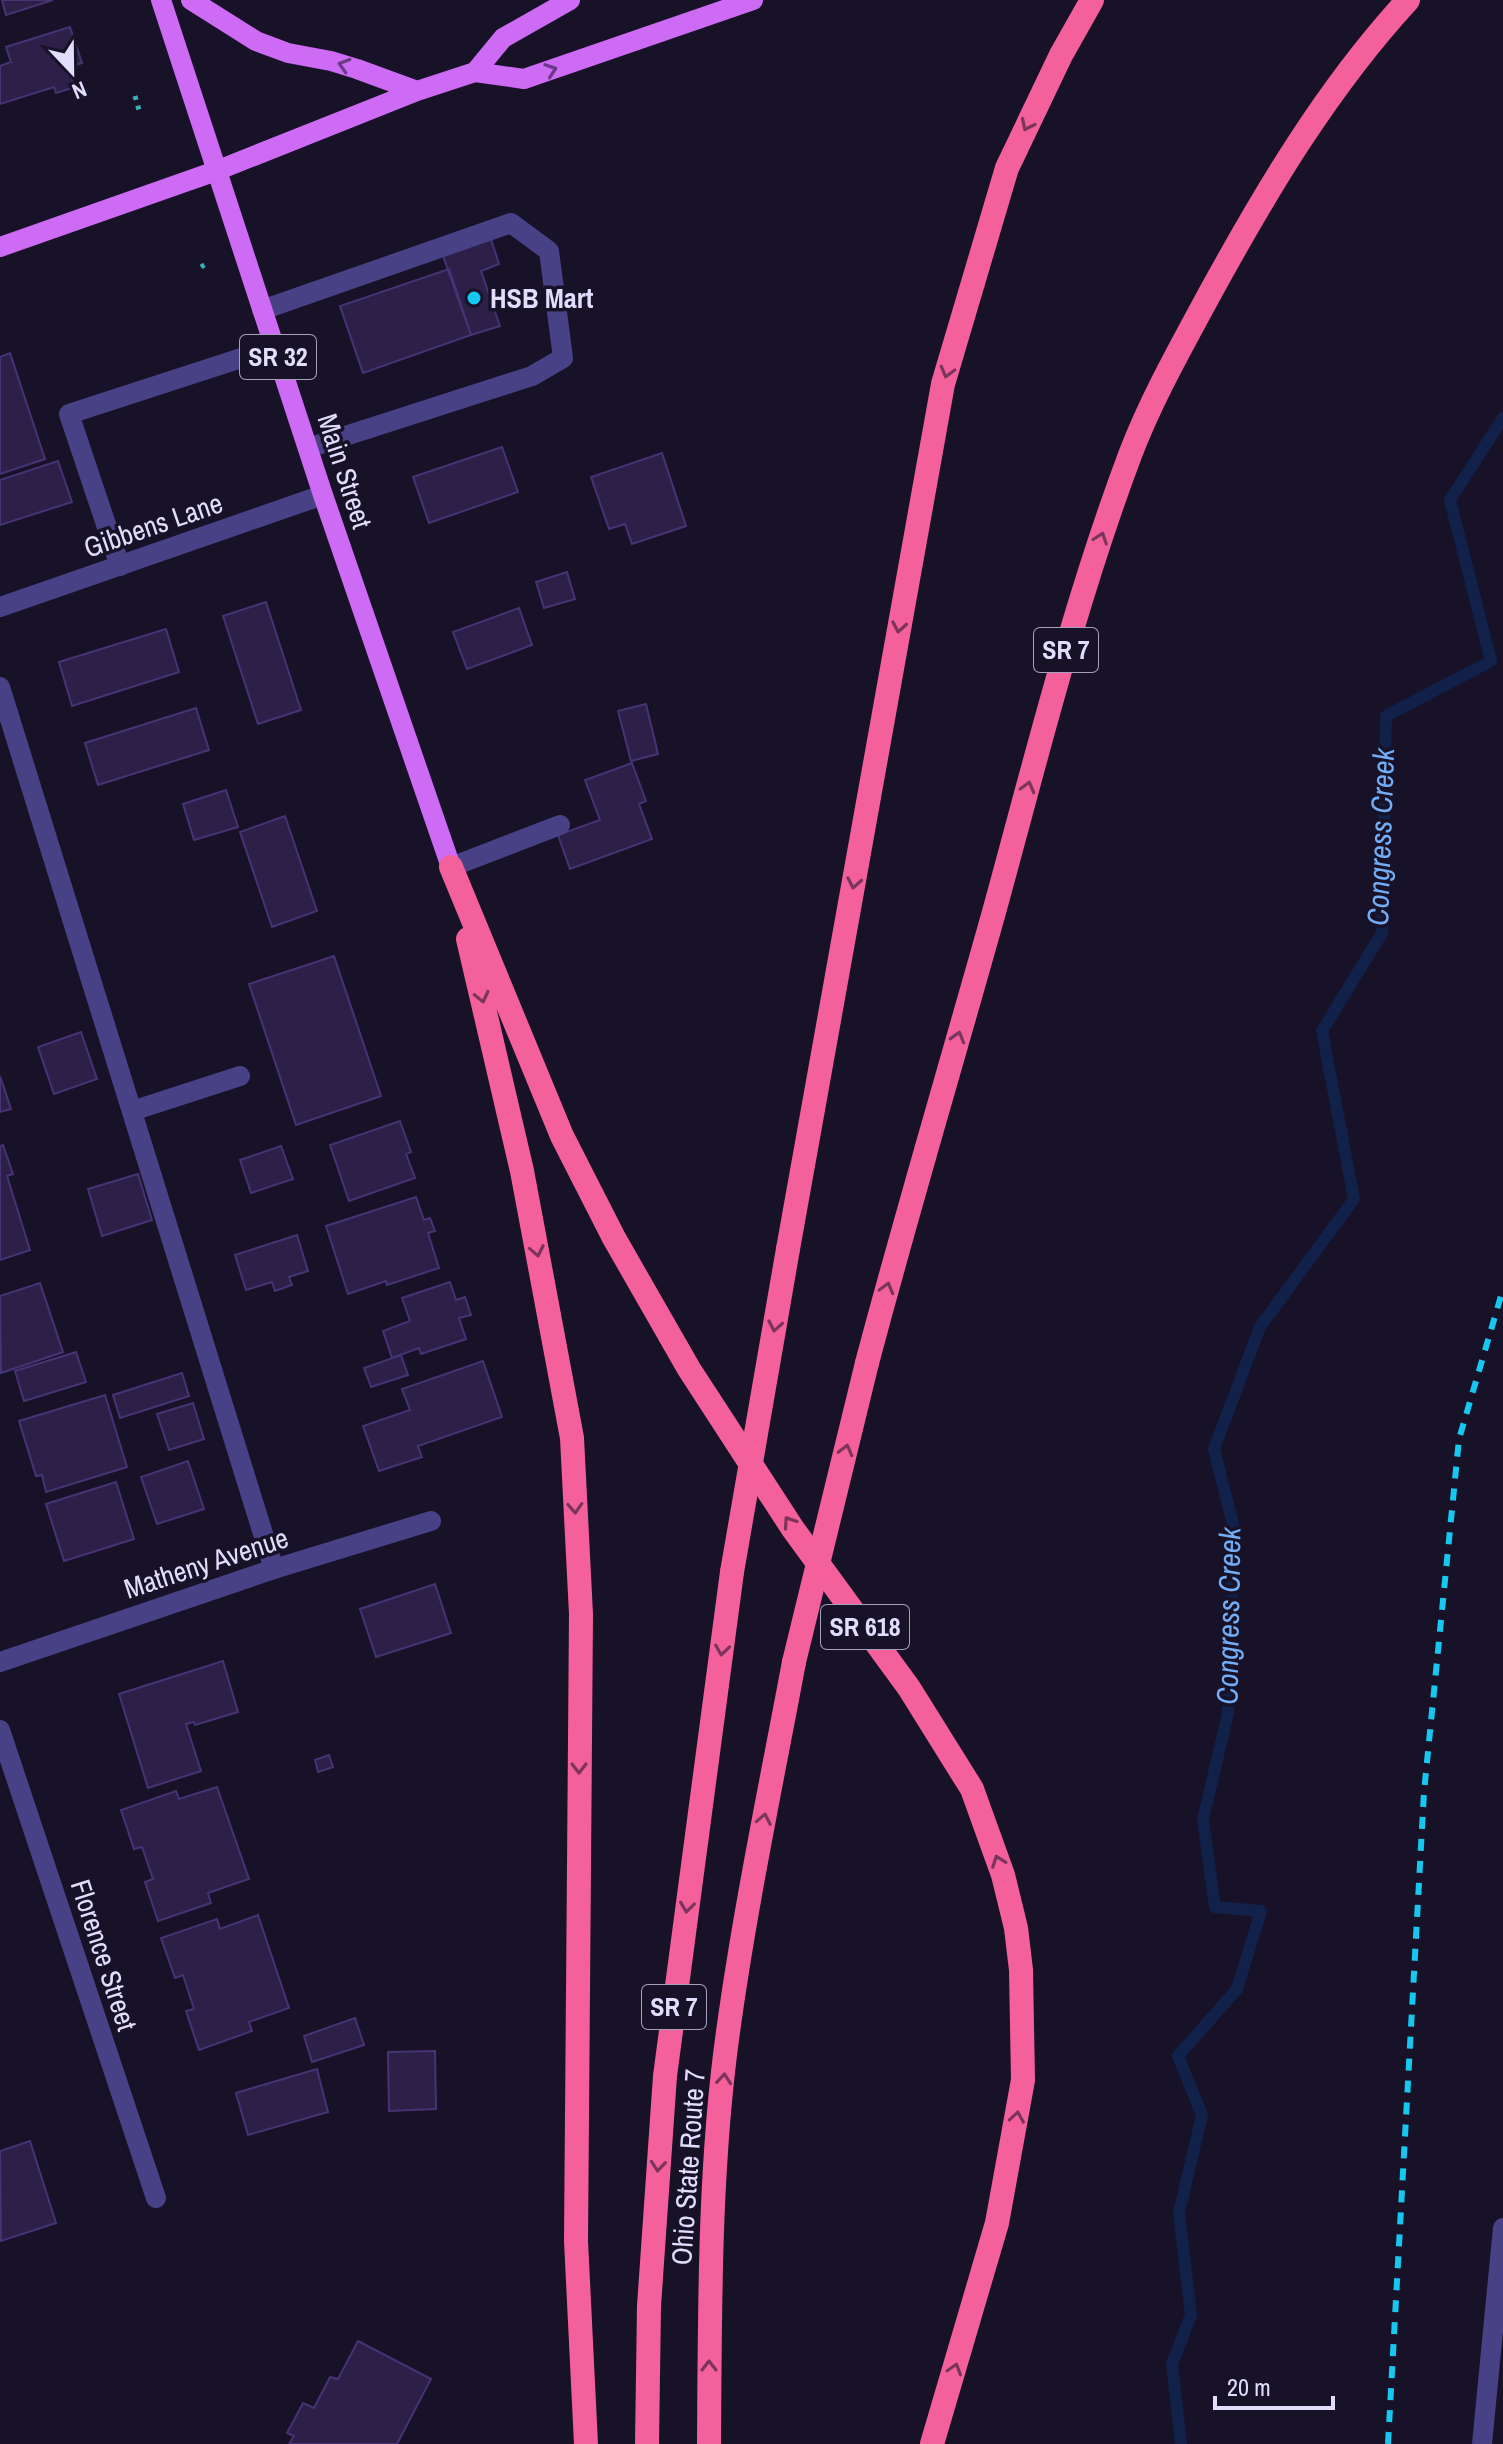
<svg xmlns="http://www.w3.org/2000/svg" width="1503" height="2444" font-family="'Archivo Narrow',sans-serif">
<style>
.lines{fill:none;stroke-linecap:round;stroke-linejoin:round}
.stream{stroke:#11214a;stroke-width:12}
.building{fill:#2c2049;stroke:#453373;stroke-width:2}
.path{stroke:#39b1b4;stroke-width:5;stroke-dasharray:4 6;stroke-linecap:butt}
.lane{stroke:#494185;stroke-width:20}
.street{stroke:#494185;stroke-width:20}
.primary{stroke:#cd6bf5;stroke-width:20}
.highway{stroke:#f4609b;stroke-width:24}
.rail{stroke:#16c7ef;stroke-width:6;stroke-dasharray:12 10;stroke-linecap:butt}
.highway-bridge{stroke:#f4609b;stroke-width:24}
.oneway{stroke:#693a85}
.oneway2{stroke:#7b355c}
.poi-dot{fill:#16c7ef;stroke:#181229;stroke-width:3}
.labels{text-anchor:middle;stroke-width:7;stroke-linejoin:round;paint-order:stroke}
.shield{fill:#181229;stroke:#a6a0bd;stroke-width:2}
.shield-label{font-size:26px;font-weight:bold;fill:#e3ddfd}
.poi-label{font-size:28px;font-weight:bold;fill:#e3ddfd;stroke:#181229;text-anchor:start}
.street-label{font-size:28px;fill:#e3ddfd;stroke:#181229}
.water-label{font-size:30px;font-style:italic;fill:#72adf6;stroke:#181229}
</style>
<rect width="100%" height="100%" fill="#181229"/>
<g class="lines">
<!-- stream -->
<path class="stream" d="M1181,2444L1172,2364L1191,2315L1179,2213L1202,2115L1178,2056L1237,1989L1261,1911L1215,1907L1203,1820L1228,1713L1234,1528L1214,1449L1260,1327L1354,1199L1322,1031L1382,933L1386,716L1491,661L1450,500L1503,418"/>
</g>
<!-- building -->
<path class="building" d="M2,0H53L6,15Z
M70,27L82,63L68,67L75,87L56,93L54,87L0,104V66L11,62L6,47Z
M490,236L499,264L481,271L500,326L471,335L442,253Z
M449,269L471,335L363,373L340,306Z
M10,353L45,459L0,474V357Z
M502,447L518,492L429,523L413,477Z
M662,453L686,526L632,544L625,524L609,529L591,477Z
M58,461L72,502L0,525V480Z
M567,572L575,599L544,608L536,582Z
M266,602L301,710L258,724L223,616Z
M519,608L532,645L467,669L453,632Z
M166,629L179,672L72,706L59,662Z
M646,704L658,754L631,761L618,711Z
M196,708L209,750L98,785L85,743Z
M632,763L646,801L639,804L652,839L570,869L558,835L600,820L585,780Z
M226,790L238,827L194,840L183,804Z
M285,816L317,911L272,927L240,832Z
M334,956L381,1096L296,1125L249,984Z
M81,1032L97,1079L54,1094L38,1047Z
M0,1076L11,1109L0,1112Z
M400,1121L411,1152L406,1154L415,1178L349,1201L330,1145Z
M3,1145L13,1174L7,1176L30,1250L0,1260V1146Z
M281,1146L293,1179L251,1193L240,1160Z
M138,1174L152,1220L102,1236L88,1189Z
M416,1197L424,1220L430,1218L435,1231L428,1233L439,1268L387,1285L386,1281L348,1294L326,1226Z
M297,1235L308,1271L289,1277L292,1285L275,1291L272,1282L246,1290L235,1255Z
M450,1282L456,1300L465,1297L471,1315L459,1318L466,1339L421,1354L419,1348L392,1358L383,1331L410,1321L402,1298Z
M40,1283L63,1352L1,1373L0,1296Z
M76,1352L86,1382L24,1401L15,1371Z
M401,1355L408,1375L371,1387L364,1368Z
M483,1361L502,1417L418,1446L422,1457L379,1471L363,1426L410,1410L402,1389Z
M182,1373L189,1396L120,1418L113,1395Z
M105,1395L127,1467L46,1492L42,1475L36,1476L19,1421Z
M193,1403L204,1439L169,1450L157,1414Z
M188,1461L204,1509L157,1524L141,1477Z
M116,1482L134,1539L64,1561L46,1504Z
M435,1584L451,1633L376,1657L360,1609Z
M223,1661L238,1712L195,1725L194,1722L186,1724L201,1771L148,1788L119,1694Z
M329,1755L333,1767L318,1772L315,1760Z
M217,1787L249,1879L208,1893L211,1903L158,1921L145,1882L153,1879L142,1847L134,1849L121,1810L176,1791L179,1799Z
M258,1915L289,2008L249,2022L252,2031L199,2050L186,2011L194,2009L183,1975L175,1978L161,1938L217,1919L220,1929Z
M355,2018L364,2045L312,2062L304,2036Z
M435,2051L436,2109L389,2111L388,2052Z
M317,2069L328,2112L248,2135L236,2093Z
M30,2141L56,2223L1,2241L0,2151Z
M358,2341L431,2379L397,2444H289L294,2436L287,2433L303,2403L314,2408L330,2377L338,2379Z"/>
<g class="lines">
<!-- path -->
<path class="path" d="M135,96L139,110
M201,267L209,262"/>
<!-- lane -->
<path class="lane" d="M262,310L511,223L549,251L563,358L532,376L308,448
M120,566L69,414L275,347
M0,687L274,1569
M451,867L560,825
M132,1111L240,1076
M1482,2444L1503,2228"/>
<!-- street -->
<path class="street" d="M0,607L323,495
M0,1662L274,1569L431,1521
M0,1730L156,2198"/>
<!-- primary -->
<path class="primary" d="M161,0L323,495L451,867
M191,0L256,41L288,53L331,61L357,69L417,91
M475,72L503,38L570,0
M0,247L216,171L417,91L475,72L524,79L753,0"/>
<!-- highway -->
<path class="highway" d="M451,867L562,1136L614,1238L689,1369L793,1529L909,1688L972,1789L1003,1875L1016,1928L1021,1970L1023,2080L997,2223L932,2444
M468,939L522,1171L572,1438L581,1614L576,2241L586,2444
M788,1249L943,384L1007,168L1061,55L1092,0
M867,1363C907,1212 952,1062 994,912C1036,759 1074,604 1130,455C1151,400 1181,347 1209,295C1266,191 1327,88 1408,0
M647,2444L649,2306L665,2076L732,1572
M709,2444C710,2307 709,2168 728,2032C745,1908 771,1785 794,1662"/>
<!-- rail -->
<path class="rail" d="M1388,2444L1424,1792L1459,1439L1503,1289"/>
<!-- highway-bridge -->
<path class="highway-bridge" d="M732,1572L788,1249
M794,1662L867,1363"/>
</g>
<!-- one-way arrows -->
<defs><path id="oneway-chevron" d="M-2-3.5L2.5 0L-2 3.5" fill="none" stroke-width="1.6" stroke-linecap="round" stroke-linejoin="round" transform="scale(2)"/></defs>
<g class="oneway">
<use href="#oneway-chevron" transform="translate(344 65) rotate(-163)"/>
<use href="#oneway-chevron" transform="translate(551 70) rotate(-19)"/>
</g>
<g class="oneway2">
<use href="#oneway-chevron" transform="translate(1027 125) rotate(116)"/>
<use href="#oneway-chevron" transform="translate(947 372) rotate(105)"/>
<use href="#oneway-chevron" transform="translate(1101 538) rotate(-71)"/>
<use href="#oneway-chevron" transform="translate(899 627) rotate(100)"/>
<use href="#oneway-chevron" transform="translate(1028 787) rotate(-75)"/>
<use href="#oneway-chevron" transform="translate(854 883) rotate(100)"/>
<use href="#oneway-chevron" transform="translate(482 997) rotate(77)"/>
<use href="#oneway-chevron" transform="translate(958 1037) rotate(-74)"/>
<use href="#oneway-chevron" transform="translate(537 1251) rotate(79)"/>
<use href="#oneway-chevron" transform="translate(887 1288) rotate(-75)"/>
<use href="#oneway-chevron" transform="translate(775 1326) rotate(100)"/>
<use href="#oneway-chevron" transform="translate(846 1450) rotate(-76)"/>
<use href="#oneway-chevron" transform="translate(575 1508) rotate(87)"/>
<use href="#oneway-chevron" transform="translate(789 1522) rotate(-124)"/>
<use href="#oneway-chevron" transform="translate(722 1650) rotate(98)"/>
<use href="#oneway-chevron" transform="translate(579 1768) rotate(90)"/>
<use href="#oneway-chevron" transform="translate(764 1819) rotate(-79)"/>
<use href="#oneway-chevron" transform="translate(998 1861) rotate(-110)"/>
<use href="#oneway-chevron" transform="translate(687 1907) rotate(97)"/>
<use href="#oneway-chevron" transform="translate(724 2079) rotate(-85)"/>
<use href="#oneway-chevron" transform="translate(1017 2117) rotate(-81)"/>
<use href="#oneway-chevron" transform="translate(658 2166) rotate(95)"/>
<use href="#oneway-chevron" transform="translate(709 2366) rotate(-90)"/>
<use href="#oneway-chevron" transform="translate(955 2369) rotate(-73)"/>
</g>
<!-- markers -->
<circle class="poi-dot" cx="474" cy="298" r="8"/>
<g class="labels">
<!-- shield labels -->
<g class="shield">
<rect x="240" y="335" width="76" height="44" rx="6"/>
<rect x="1034" y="628" width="64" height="44" rx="6"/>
<rect x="821" y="1605" width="88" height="44" rx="6"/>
<rect x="642" y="1985" width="64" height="44" rx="6"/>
</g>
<g class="shield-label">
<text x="278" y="366">SR 32</text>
<text x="1066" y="659">SR 7</text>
<text x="865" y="1636">SR 618</text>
<text x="674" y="2016">SR 7</text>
</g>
<!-- poi labels -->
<g class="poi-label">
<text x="490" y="308">HSB Mart</text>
</g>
<!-- street labels -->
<g class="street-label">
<text transform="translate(345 471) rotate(72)" y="10">Main Street</text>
<text transform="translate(153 525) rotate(-19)" y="10">Gibbens Lane</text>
<text transform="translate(206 1563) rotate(-18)" y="10">Matheny Avenue</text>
<text transform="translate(104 1955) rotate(72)" y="10">Florence Street</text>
<text transform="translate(688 2167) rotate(-86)" y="10">Ohio State Route 7</text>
</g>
<!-- water labels -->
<g class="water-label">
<text transform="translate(1381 837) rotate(-88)" y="10">Congress Creek</text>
<text transform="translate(1229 1616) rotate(-89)" y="10">Congress Creek</text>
</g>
</g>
<!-- north arrow -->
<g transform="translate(72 72) rotate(158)" stroke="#181229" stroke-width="6" paint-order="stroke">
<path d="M0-6L14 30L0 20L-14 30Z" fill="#e3ddfd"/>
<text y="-12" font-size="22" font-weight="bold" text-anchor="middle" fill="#e3ddfd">N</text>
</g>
<!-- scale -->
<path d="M1215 2396v12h118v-12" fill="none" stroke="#e3ddfd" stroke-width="4"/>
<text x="1227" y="2396" font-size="24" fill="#e3ddfd" stroke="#181229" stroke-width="6" paint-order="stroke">20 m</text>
</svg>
